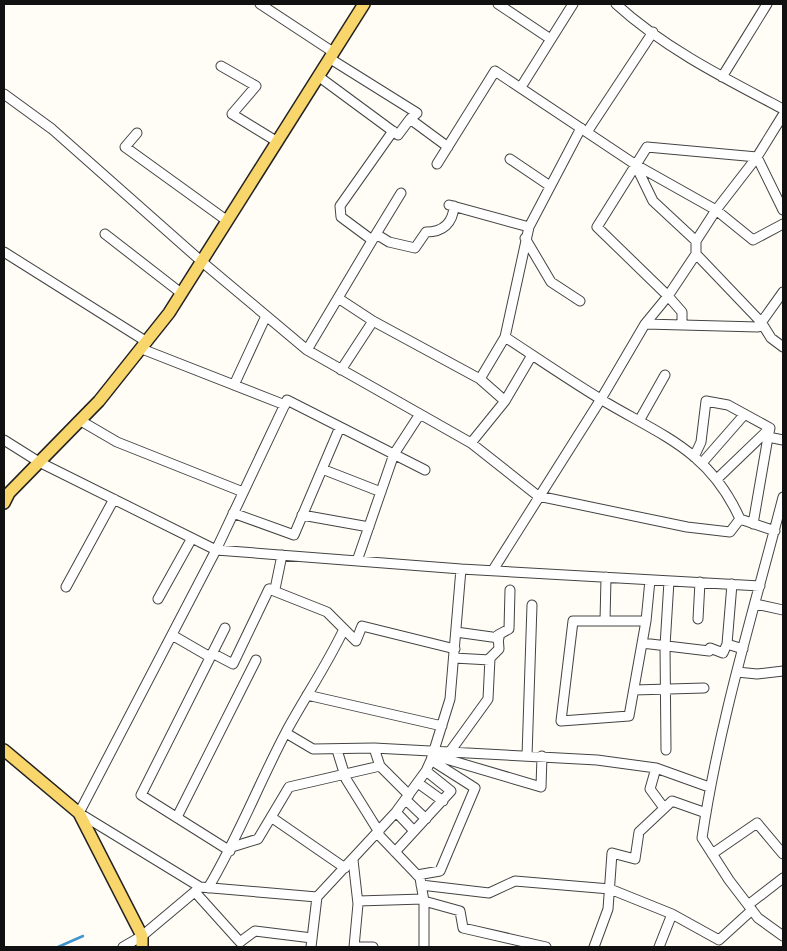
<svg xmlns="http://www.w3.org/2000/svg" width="787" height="951" font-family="Spectral,serif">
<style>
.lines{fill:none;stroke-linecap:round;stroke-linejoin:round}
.stream{stroke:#3f96cf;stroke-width:2.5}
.minor-casing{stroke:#444;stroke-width:11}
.major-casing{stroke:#222;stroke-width:14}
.minor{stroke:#fff;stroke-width:9}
.major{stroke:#f9d66b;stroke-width:11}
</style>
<rect width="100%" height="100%" fill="#fffdf5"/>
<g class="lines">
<!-- stream -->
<path class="stream" d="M58,947L83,936"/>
<!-- minor casing -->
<g class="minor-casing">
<path id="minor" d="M260,4L333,52
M498,4L549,38
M616,4C664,48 726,79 783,109
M329,58L417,113L410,119
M221,66L256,86L232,114L276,141
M318,76L398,135L410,119L448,147
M722,77L767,4
M521,87L573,4
M4,94L52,129L201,261L307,350L471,443L538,496L687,527L730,532L740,519
M587,132L653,32
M137,133L125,147L226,220
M510,159L550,186
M437,164L495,71L636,165L716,210L753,240L783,224
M636,166L653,201L696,241
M449,205L529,227
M105,234L181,293
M376,234L401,193
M525,238L551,282L580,301
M372,240L341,217L340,206L393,131
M4,252L147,342
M696,254L761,322L771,338L783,347
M338,298L373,321L480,379L505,401
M645,324L758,327L783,292
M682,325V312L668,296L597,227L647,147L757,157L783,210
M505,337L529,227L581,128
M142,349L285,405
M307,350L376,234L389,242L415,248L426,232C443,232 453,223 454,206
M341,370L373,321
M480,379L505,337C537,358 569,380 602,400C662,436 709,450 740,519L775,531
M234,385L266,316
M81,421L117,442L243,492
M639,421L665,375
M4,440L39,462L216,550L461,569L760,586
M471,443L505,401L532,355
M694,457L701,442L706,401L728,405L770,428L768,437L783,440
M702,463L744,415
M322,469L381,492
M717,479L770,428
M783,497C754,610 719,722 702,838L729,880L758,918L783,936
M233,513L294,535L340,427
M302,515L369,527
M753,524L768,437
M357,561L394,454L420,414
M493,570L601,399L645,324L668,296L696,254V241L716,210L757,157L783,115
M66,587L114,499
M269,589L327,612L356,641L362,626L455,649
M158,599L192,538
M756,604L783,610
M698,619L700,582
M605,621L606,577
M646,621H573L561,721L629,716L646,621L650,580
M225,628L141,795L230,851
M456,632L499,638
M172,635L210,657
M642,643L709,651L710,648L723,653L727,644L743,649
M727,644L732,584
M212,653L233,664L269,589H275L282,555
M454,658L490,660
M737,672L757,674L783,671
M634,690L704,688
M307,695L442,726
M286,733L313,749L374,748L597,760L656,768L709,787
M374,748L380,766L409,795
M337,750L346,779L379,832
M666,750L665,646L669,581
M449,753L488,699L490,658L499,649L498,635L509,629L510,590
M436,756L541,787L542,756
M527,756L532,605
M656,768L650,789L664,808
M418,783L443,801
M406,800L426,819
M396,812L414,831
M177,817L256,660
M271,817L345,868
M377,833L420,878L424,901V947
M232,847L258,839L289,787L380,766
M395,852L451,791L426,771
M712,854L757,823L783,854
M353,860L358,904L354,947
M417,875L440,871L475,788L431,760
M421,885L489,893L515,881L610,889L672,914
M208,888C238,838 259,783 286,732C305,697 327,665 344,629
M195,892L240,942L255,931L312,938
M317,897L200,887L79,813L216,550L287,400L425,470
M358,901L423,899
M424,901L460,911L463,928L546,947
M748,905L783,878
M123,947L142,936L198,889
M311,947L317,897L396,812L426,771L431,760L450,699L461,569
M354,947H373
M594,947L608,909L612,853L635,859L639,832L672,801L706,813
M659,947L672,914L719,940L752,910"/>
</g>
<!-- major casing -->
<g class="major-casing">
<path id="major" d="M4,503L9,493L99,401L169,313L364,4
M4,750L79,813L142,936V947"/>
</g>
<!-- minor -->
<use href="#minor" class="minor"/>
<!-- major -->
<use href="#major" class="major"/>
</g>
<!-- border -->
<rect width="787" height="951" fill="none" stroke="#111111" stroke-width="10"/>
</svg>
